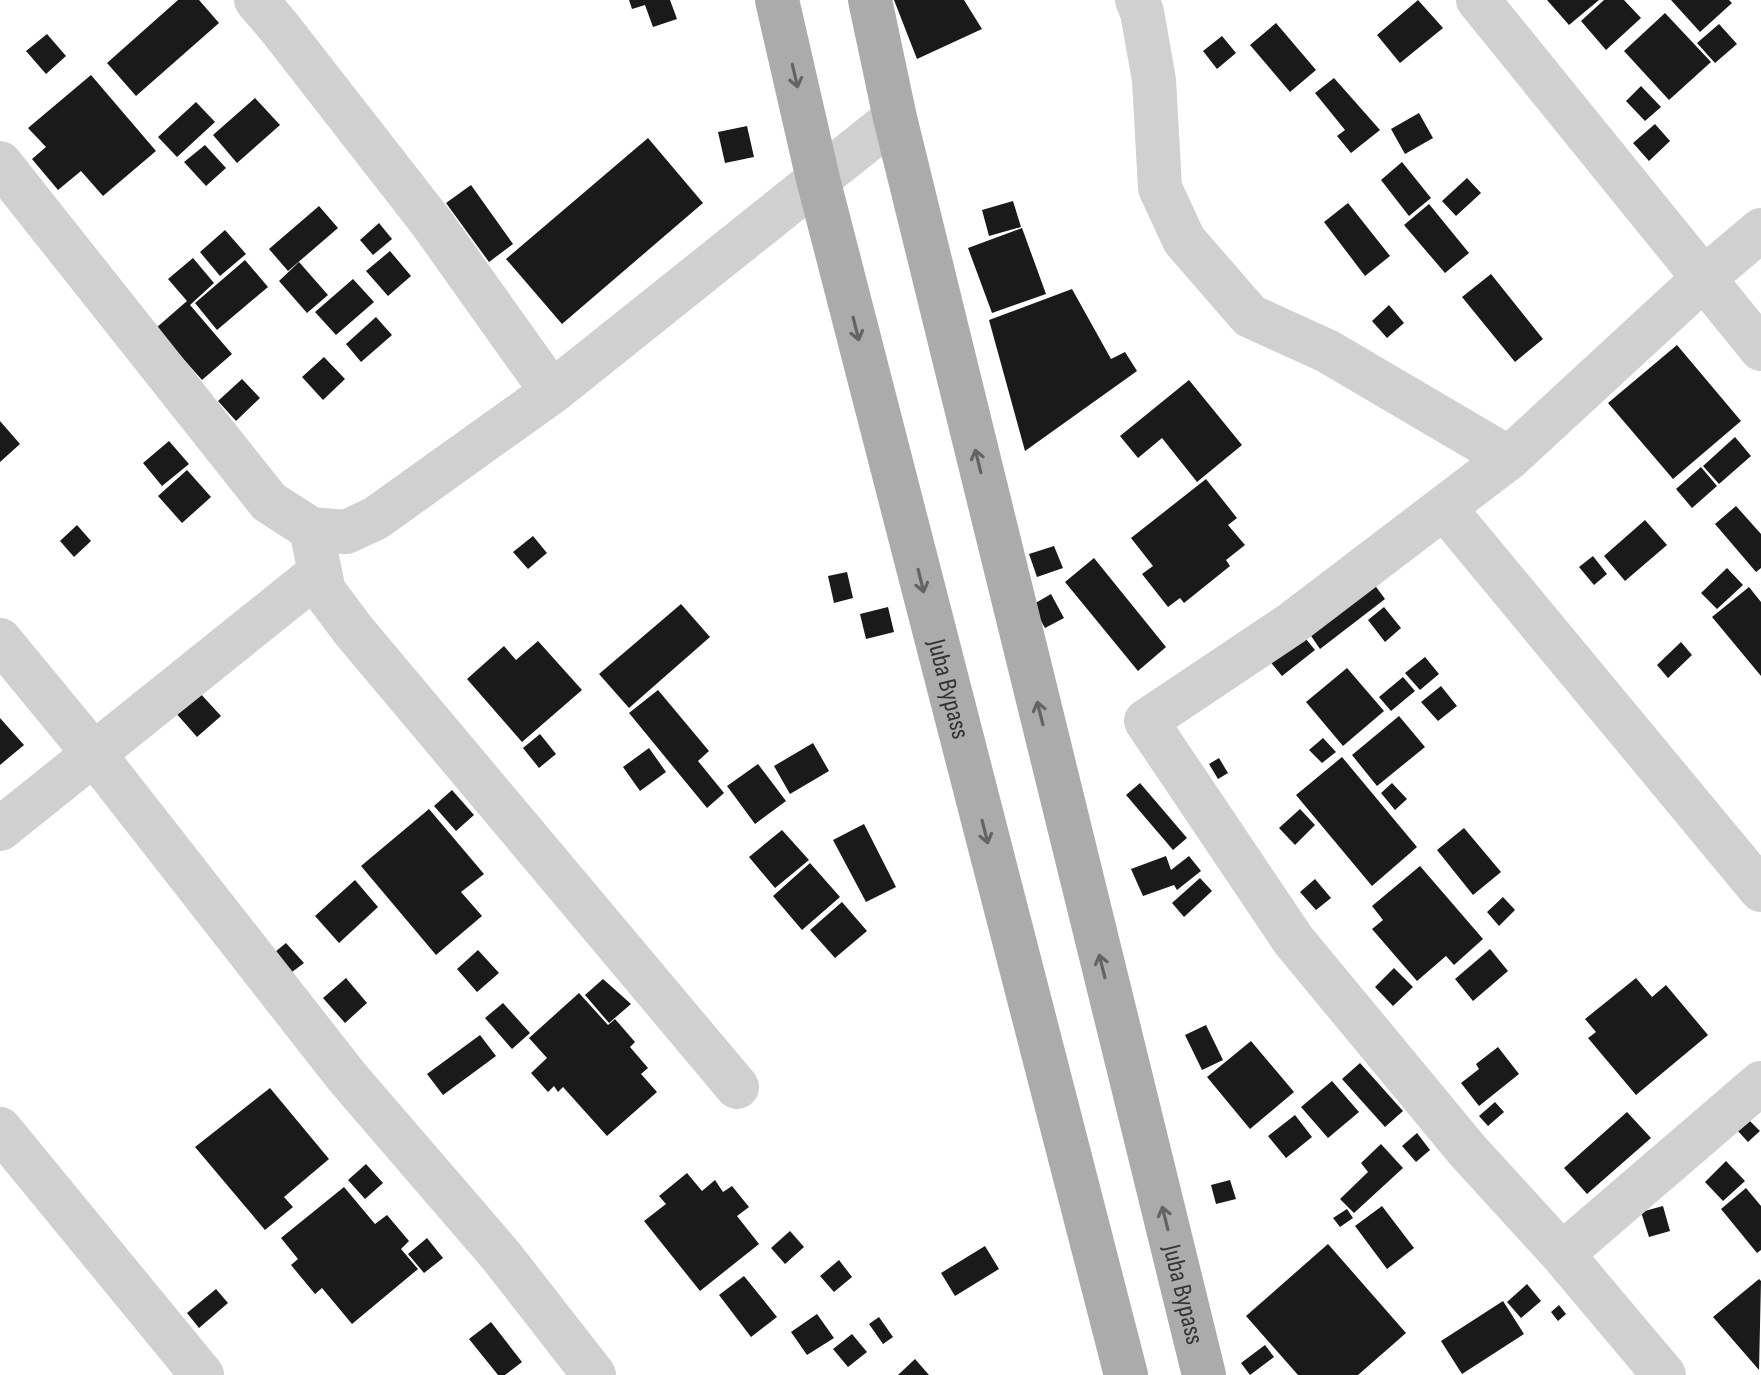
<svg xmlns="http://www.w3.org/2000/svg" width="1761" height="1375" font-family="'Sofia Sans Condensed',sans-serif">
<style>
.building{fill:#1a1a1a}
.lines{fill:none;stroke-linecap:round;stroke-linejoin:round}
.street{stroke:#d0d0d0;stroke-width:44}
.primary{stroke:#ababab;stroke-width:44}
.oneway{stroke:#636363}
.labels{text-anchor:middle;stroke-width:8;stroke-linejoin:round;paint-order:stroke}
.street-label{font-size:26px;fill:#333;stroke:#fff}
</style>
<rect width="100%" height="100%" fill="#fff"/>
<!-- building -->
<path class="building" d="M178,0H199L219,23L136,96L107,63Z
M629,0H670L677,19L653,27L645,5L632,9Z
M894,0H964L982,29L917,59Z
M1418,0L1443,28L1400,63L1377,35Z
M1547,0H1599L1569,25Z
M1604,0H1624L1641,18L1606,50L1581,21Z
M1671,0H1729L1732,3L1700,32Z
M1665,13L1711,62L1669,100L1624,51Z
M1276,23L1316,70L1290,92L1250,45Z
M1719,24L1737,44L1715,63L1697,43Z
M47,34L66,56L46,74L26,51Z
M1222,36L1236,53L1217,69L1203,51Z
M91,75L156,151L103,196L81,171L58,190L32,159L46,147L28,128Z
M1334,78L1380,130L1351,153L1337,136L1345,130L1315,93Z
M1641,86L1661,107L1645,121L1626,101Z
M255,98L280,125L237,163L213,135Z
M196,102L215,122L177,157L158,137Z
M1419,113L1433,138L1405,154L1391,129Z
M1655,124L1670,141L1649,161L1633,143Z
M747,126L754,157L725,163L718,132Z
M648,138L703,203L562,324L506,259Z
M205,145L226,168L206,186L184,162Z
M1402,162L1431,198L1409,216L1381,180Z
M1467,178L1481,193L1456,216L1442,201Z
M471,185L513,244L489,262L446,203Z
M1013,201L1021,227L989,236L982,210Z
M1348,203L1390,256L1365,276L1324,222Z
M1429,204L1469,253L1445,273L1404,225Z
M319,206L338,228L288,271L269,249Z
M379,223L392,239L373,255L360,240Z
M1022,228L1046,294L992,313L968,248Z
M225,230L246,254L220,276L200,252Z
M390,251L411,276L388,296L366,271Z
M193,258L214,283L190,305L232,354L202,380L156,328L187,301L168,279Z
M245,260L268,287L217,330L195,303Z
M299,262L328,295L307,313L279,281Z
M1491,274L1543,339L1515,362L1462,297Z
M353,279L374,302L336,335L315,312Z
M1072,289L1111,359L1125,352L1137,371L1025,451L989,320Z
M1389,305L1404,323L1387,338L1372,321Z
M376,317L392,335L361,362L346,344Z
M1677,345L1741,421L1673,479L1608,403Z
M324,357L345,379L323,400L302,377Z
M242,379L260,398L236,421L218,401Z
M1189,380L1242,445L1197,482L1162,438L1138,458L1120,436Z
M0,421L20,444L0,462Z
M1735,437L1751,456L1719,484L1703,466Z
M169,441L189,464L162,486L143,463Z
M1701,467L1717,486L1692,508L1676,489Z
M187,470L211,497L182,523L158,496Z
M1206,479L1237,518L1228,525L1245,545L1226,560L1230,566L1184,603L1180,598L1168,607L1142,574L1153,566L1131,538Z
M1736,506L1761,534V568L1756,572L1715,524Z
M1645,520L1667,545L1625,581L1604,556Z
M77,525L91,541L74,557L60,541Z
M533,536L547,553L528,569L513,552Z
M1054,546L1063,568L1037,577L1029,554Z
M1593,556L1607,574L1594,585L1579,567Z
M1094,558L1166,647L1138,671L1065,582Z
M1727,568L1743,585L1717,609L1701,593Z
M847,572L853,598L834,603L828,576Z
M1371,580L1385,599L1320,649L1307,630Z
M1749,587L1761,602V676L1712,617Z
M1051,594L1064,618L1045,628L1032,605Z
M681,604L710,637L629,708L599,674Z
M888,607L894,632L866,639L860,614Z
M1384,607L1401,628L1385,642L1368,620Z
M1301,633L1315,650L1282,676L1268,659Z
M538,641L582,690L522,742L467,679L504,646L516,660Z
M1681,642L1692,655L1668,678L1657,665Z
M1425,657L1439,674L1420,690L1405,673Z
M1347,668L1384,711L1343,746L1306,702Z
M1403,677L1415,691L1391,711L1379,697Z
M1441,686L1457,706L1438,721L1421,702Z
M658,690L709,751L698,761L724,793L707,808L629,713Z
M198,691L221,716L197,737L175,712Z
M1399,716L1425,747L1377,786L1352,755Z
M0,718L24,745L0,765Z
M540,734L556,754L539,768L523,748Z
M1323,738L1336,752L1322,763L1309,750Z
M813,743L829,771L790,794L774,766Z
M649,748L666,772L640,791L623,767Z
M1342,757L1417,847L1372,886L1296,795Z
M1219,758L1228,773L1218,779L1209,764Z
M758,764L786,801L755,824L727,786Z
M1140,783L1187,838L1173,850L1126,795Z
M1392,783L1407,799L1395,810L1381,793Z
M452,790L474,815L456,831L434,806Z
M429,809L484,874L461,892L482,916L436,955L361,866Z
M1300,809L1315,825L1295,845L1279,828Z
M864,824L896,887L866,902L833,840Z
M1464,828L1501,872L1473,895L1437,850Z
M782,830L809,860L775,888L749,857Z
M1166,856L1171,870L1189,856L1201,871L1177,890L1174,885L1143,896L1131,869Z
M810,863L840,897L802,930L773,896Z
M1420,866L1483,939L1454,965L1446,956L1417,981L1372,929L1383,920L1372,906Z
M1200,878L1212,891L1184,917L1172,903Z
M1315,879L1331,898L1316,910L1300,892Z
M355,880L378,907L339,943L315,916Z
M1503,897L1515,910L1499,926L1487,912Z
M842,902L867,931L835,958L810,930Z
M286,943L304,963L292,972L275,952Z
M1490,949L1508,971L1473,1001L1455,979Z
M478,950L499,973L477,992L457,969Z
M1394,968L1413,987L1393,1006L1375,987Z
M346,978L367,1003L345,1023L323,998Z
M1636,978L1652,997L1666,985L1708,1035L1636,1095L1588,1038L1596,1032L1585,1019Z
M603,979L631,1004L609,1023L585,995Z
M579,993L608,1025L615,1019L635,1042L630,1047L648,1068L641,1074L657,1092L607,1136L563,1087L558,1092L554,1086L548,1092L531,1073L547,1058L529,1038Z
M503,1003L530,1033L512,1049L485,1018Z
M1206,1025L1223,1060L1202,1070L1185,1035Z
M480,1035L496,1056L443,1095L427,1074Z
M1251,1041L1294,1092L1250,1129L1207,1077Z
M1498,1047L1519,1074L1479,1106L1461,1083L1479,1069L1476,1064Z
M1360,1063L1403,1111L1385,1127L1342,1079Z
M1332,1081L1359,1112L1328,1138L1301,1107Z
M270,1088L329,1159L284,1197L293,1207L265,1230L195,1147Z
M1495,1102L1504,1112L1488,1126L1479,1116Z
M1627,1112L1651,1138L1587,1194L1564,1168Z
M1295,1115L1312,1137L1286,1158L1268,1136Z
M1749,1120L1760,1131L1748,1142L1737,1130Z
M1417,1133L1430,1150L1416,1162L1402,1146Z
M1381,1144L1403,1168L1354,1213L1340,1199L1368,1172L1361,1163Z
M1726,1161L1745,1181L1723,1201L1705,1182Z
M366,1164L383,1183L365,1199L348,1180Z
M687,1173L702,1191L715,1180L723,1192L732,1186L749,1207L737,1216L759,1244L700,1291L644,1221L666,1204L659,1196Z
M1230,1180L1236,1199L1216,1204L1211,1185Z
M344,1187L375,1224L387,1215L409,1241L401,1249L418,1269L352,1324L322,1288L315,1294L291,1265L298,1259L281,1238Z
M1746,1188L1761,1206V1250L1757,1253L1721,1209Z
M1382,1206L1414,1248L1387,1269L1355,1226Z
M1663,1206L1670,1231L1649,1237L1641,1212Z
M1347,1209L1353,1218L1340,1227L1333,1218Z
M790,1231L804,1247L785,1264L771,1248Z
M427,1238L443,1258L424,1273L408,1254Z
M1328,1244L1406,1333L1358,1375H1298L1246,1316Z
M985,1246L999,1269L955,1296L941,1273Z
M839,1260L852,1277L834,1292L820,1276Z
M744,1276L777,1317L751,1337L719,1295Z
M1759,1279L1761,1281L1759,1370L1713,1317Z
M1527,1284L1541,1301L1521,1318L1507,1302Z
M216,1289L228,1303L199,1328L187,1313Z
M1503,1301L1524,1334L1462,1374L1441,1341Z
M1559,1305L1566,1314L1558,1321L1551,1312Z
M817,1314L834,1338L807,1355L791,1332Z
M879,1317L893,1337L883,1344L869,1324Z
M491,1322L522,1362L505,1375H498L469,1339Z
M852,1334L867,1352L848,1367L833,1349Z
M1265,1345L1274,1357L1250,1375L1241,1363Z
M915,1359L929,1375H898Z"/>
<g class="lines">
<!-- street -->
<path class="street" d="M256,0L279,27L431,222L552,392
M1137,0L1142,12L1154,80L1160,188L1184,240L1250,316L1327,351L1509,458
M1478,0L1761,349
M0,163L269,502L311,529L346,532L376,518L552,392L895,118
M1761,230L1703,279L1509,458L1291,624L1146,721L1294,941L1467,1150L1562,1254L1761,1083
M1445,509L1761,890
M311,529L324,591L353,630L737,1087
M0,640L94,754L347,1077L502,1257L594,1375
M0,829L319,573
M0,1129L202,1375
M1562,1254L1664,1375"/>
<!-- primary -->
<g class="primary">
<path id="s1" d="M777,0L818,179L1126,1375"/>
<path id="s2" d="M870,0L895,118L1204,1375"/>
</g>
</g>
<!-- one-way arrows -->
<defs><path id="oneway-shaft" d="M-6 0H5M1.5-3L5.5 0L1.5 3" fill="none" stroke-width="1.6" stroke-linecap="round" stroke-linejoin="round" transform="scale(2)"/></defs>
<g class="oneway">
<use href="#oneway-shaft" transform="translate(795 76) rotate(77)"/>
<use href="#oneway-shaft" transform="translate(856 329) rotate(76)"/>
<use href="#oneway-shaft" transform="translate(978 461) rotate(-104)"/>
<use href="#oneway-shaft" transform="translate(921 581) rotate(76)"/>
<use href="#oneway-shaft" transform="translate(1040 713) rotate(-104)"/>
<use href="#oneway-shaft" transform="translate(985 832) rotate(76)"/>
<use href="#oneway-shaft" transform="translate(1102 966) rotate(-104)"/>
<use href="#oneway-shaft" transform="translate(1165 1218) rotate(-104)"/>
</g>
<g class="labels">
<!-- street labels -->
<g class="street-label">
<text dy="9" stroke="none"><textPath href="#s1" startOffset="710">Juba Bypass</textPath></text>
<text dy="9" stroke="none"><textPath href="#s2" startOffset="1332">Juba Bypass</textPath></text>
</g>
</g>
</svg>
